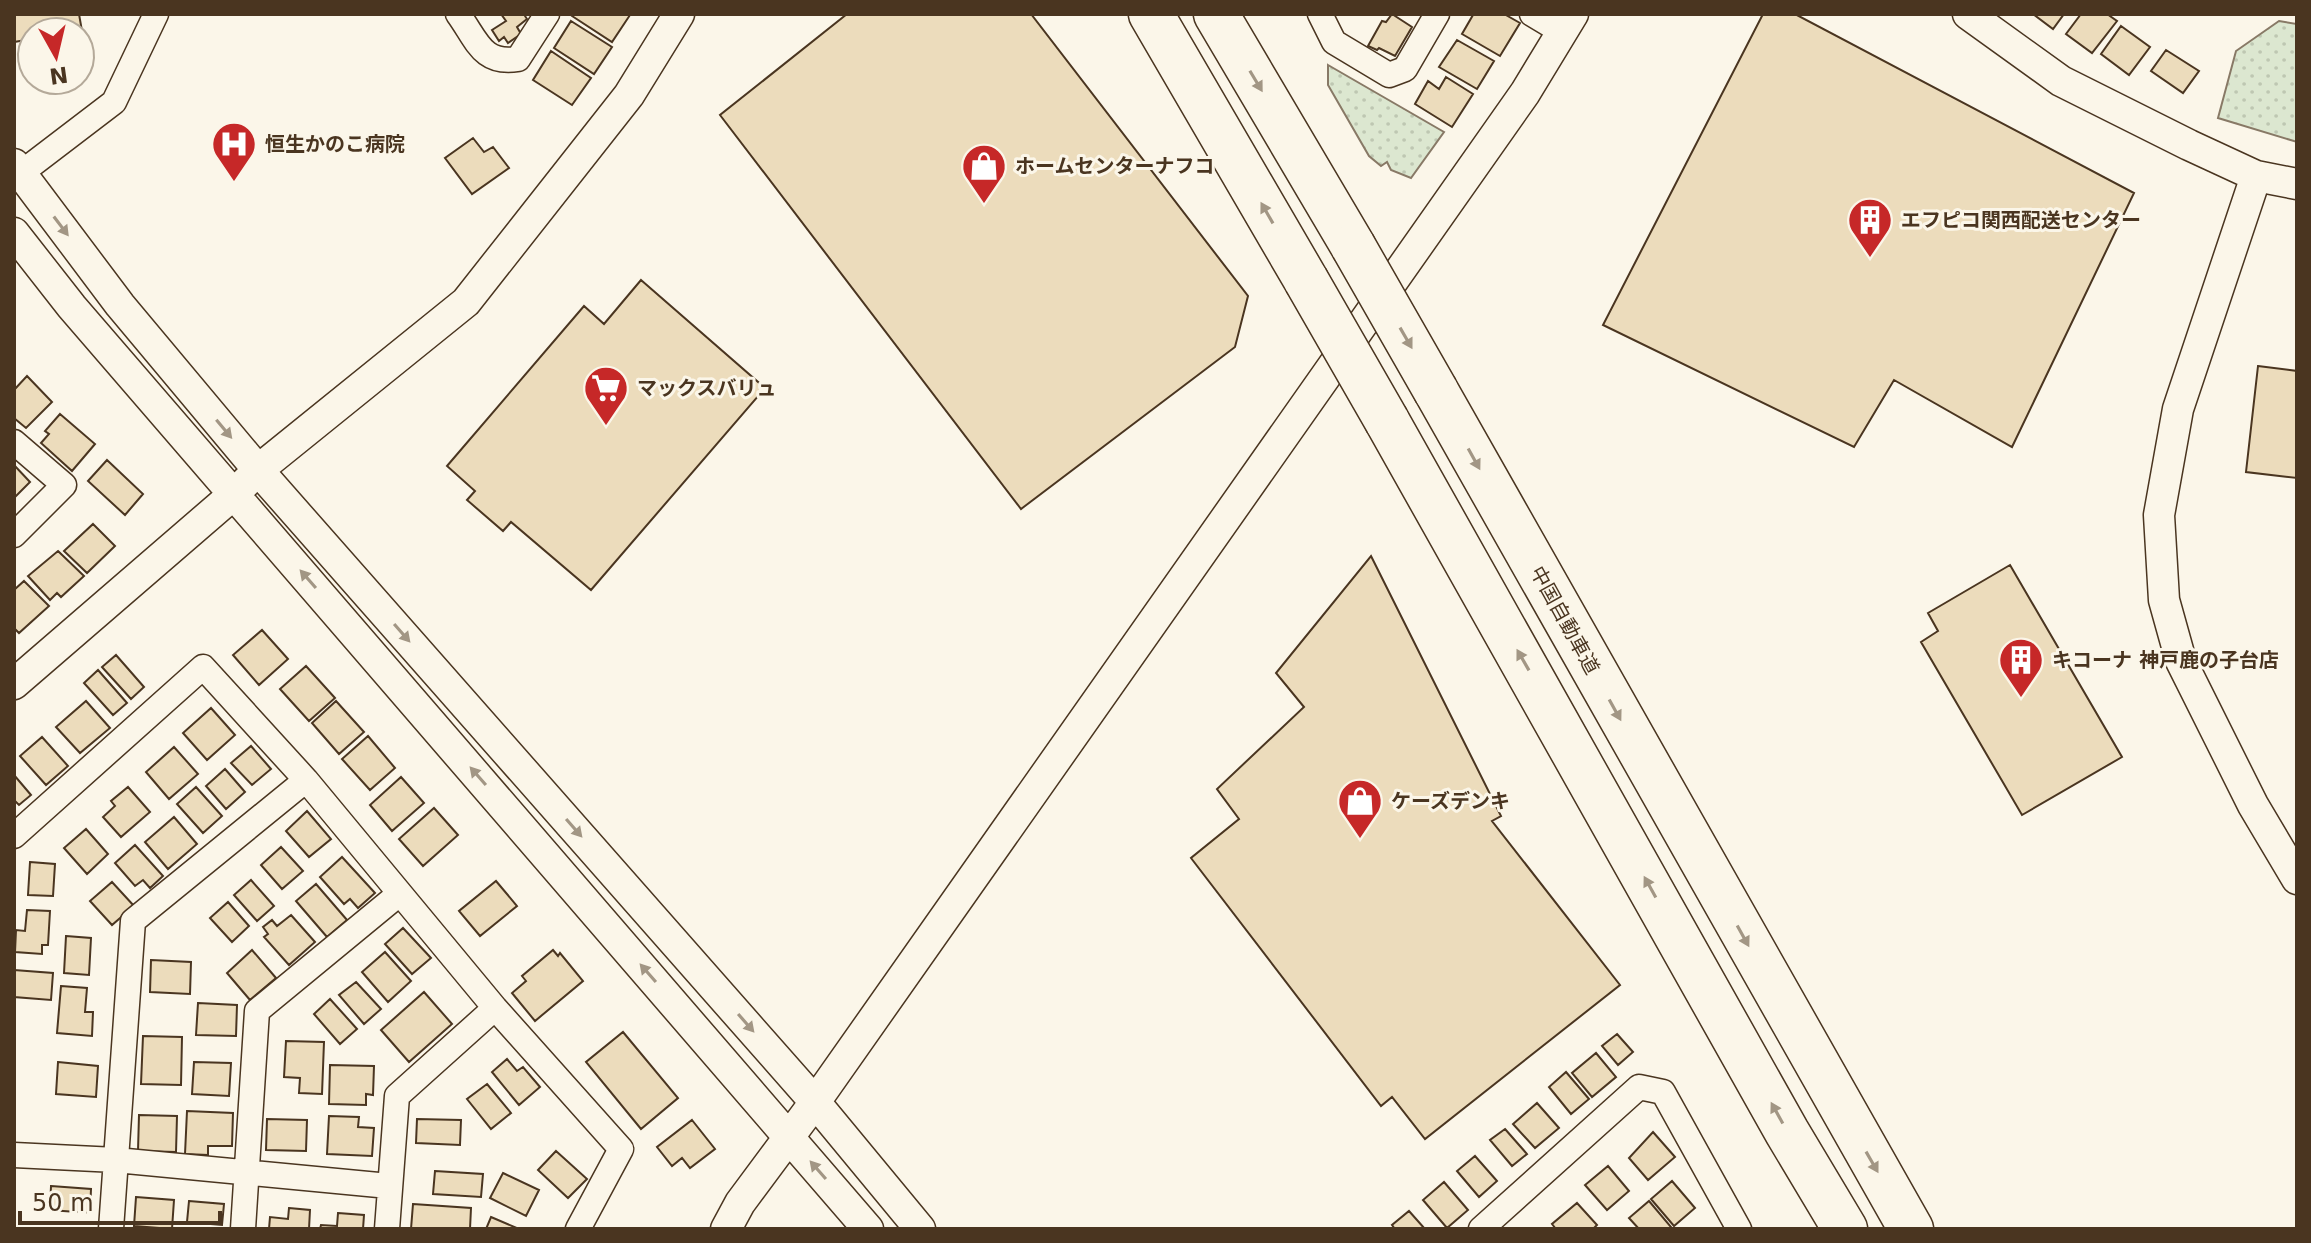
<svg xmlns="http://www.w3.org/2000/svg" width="2311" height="1243" font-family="'DejaVu Sans','Noto Sans JP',sans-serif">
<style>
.park{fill:url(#park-dots);stroke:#887966;stroke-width:2}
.building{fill:#ecdcbc;stroke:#4a3520;stroke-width:2}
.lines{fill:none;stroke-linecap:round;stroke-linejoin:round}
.minor-casing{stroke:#4a3520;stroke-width:27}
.tertiary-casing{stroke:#4a3520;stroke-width:33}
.motorway-casing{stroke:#4a3520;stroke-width:47}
.minor{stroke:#fbf6e9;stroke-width:24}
.tertiary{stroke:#fbf6e9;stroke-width:30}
.motorway{stroke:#fbf6e9;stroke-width:44}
.motorway-bridge-casing{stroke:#4a3520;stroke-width:47;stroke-linecap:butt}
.motorway-bridge{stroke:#fbf6e9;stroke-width:44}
.oneway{fill:#a29684}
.labels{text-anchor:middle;stroke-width:6;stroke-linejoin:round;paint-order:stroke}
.poi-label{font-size:20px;font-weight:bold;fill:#4a3520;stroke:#fbf6e9;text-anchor:start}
.street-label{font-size:20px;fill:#4a3520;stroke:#fbf6e9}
</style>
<defs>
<pattern id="park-dots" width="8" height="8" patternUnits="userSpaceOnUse" patternTransform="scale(2)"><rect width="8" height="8" fill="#dce7d0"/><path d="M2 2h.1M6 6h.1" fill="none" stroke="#bec7b2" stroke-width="1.8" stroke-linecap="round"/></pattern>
</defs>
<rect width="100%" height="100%" fill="#fbf6e9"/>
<!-- park -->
<path class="park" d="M2279,21L2297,24V142L2218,118L2236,51Z
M1328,65L1444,132L1411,178L1391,170L1387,162L1381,166L1369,156L1328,85Z"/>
<!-- building -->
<path class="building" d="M14,14H79L82,31L32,32V39L14,42Z
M501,14H527L525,16L527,19L517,27L521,34L508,43L504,37L499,41L492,30L506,21Z
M573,14H629L630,15L612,42L572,16Z
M847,14H1031L1248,296L1235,347L1021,509L720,115Z
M1392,14L1412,27L1395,56L1379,48L1377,50L1368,46L1382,21L1386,22Z
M1478,14H1504L1520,23L1500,56L1462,34L1473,15Z
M1763,14H1795L2134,193L2012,447L1894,380L1854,447L1603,325Z
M2033,14H2064L2053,29Z
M2081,14H2107L2117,21L2092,53L2066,34Z
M571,21L612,47L594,74L554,48Z
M2121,26L2150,47L2129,75L2101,54Z
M1457,40L1494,61L1477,89L1439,67Z
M2166,50L2199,71L2183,93L2151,71Z
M551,51L591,78L572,105L533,80Z
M1446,77L1473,94L1452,127L1415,104L1428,81L1439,89Z
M473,138L484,152L493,147L509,168L472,194L445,158Z
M641,280L765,388L591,590L511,522L503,531L467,500L475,491L447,466L584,306L604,324Z
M2258,366L2297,371V478L2246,472Z
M27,376L52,402L26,428L14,418V390Z
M60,414L95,444L72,471L41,443L49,434L45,431Z
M107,460L143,494L125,515L88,481Z
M14,465L30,482L15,497L14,495Z
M93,524L115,546L87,573L64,551Z
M58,551L84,576L61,597L57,593L50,600L28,576Z
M1371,556L1501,816L1492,821L1620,985L1425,1139L1392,1097L1381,1106L1191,858L1239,819L1217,789L1304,707L1276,673Z
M2010,565L2122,757L2022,815L1921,642L1938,631L1928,613Z
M24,581L49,606L19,633L14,628V590Z
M262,630L288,659L259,685L233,655Z
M116,655L144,687L131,699L102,667Z
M306,666L335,698L309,721L280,689Z
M98,670L127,703L113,715L84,683Z
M86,701L110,728L80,753L56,727Z
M336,701L364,732L339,754L312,723Z
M211,708L235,735L207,760L183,733Z
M368,736L395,768L370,790L342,759Z
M42,737L68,766L46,785L20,756Z
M251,746L271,769L252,785L231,763Z
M174,747L198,774L169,799L146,772Z
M225,769L245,792L226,809L206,786Z
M14,775L31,795L19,805L14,800Z
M401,777L424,803L392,831L370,805Z
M128,787L150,812L121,837L103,817L115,806L111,801Z
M196,787L222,816L203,833L177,804Z
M434,808L458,835L423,866L399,839Z
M307,811L331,839L309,857L286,831Z
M174,817L197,844L168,869L145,842Z
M86,829L108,854L87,874L64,848Z
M135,845L163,876L150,888L143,880L135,886L115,863Z
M281,847L303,871L282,889L261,865Z
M342,857L375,893L358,908L350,899L344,904L320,877Z
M30,862L55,864L53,896L28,895Z
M251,880L274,906L257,921L234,895Z
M496,881L517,906L480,936L459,911Z
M112,882L134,906L112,925L90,901Z
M316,884L347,920L327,937L296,901Z
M228,902L249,926L232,942L210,918Z
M27,910L50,911L48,945H42V954L15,952L16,930L25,931Z
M291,915L315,942L289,965L264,937L268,934L263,927L272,920L277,926Z
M403,928L431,958L412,974L385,944Z
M66,936L91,938L89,975L64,973Z
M252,950L276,978L250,1000L227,973Z
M553,950L558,956L560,953L583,981L535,1021L512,993L526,981L522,976Z
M385,952L411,981L388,1002L362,972Z
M151,960L191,962L190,994L150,992Z
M14,970L53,973L51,1000L14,997Z
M356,982L381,1009L364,1024L339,995Z
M61,986L87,988L85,1012H93L92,1036L57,1033Z
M424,992L452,1024L409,1062L381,1030Z
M330,999L357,1029L340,1044L314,1014Z
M198,1003L237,1005L236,1036L196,1035Z
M623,1032L678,1098L641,1129L586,1062Z
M1617,1034L1633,1052L1618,1065L1602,1046Z
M143,1036L182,1037L181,1085L141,1084Z
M286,1041L324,1042L322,1094L299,1093L300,1078L284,1077Z
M1596,1053L1616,1077L1592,1097L1572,1073Z
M507,1059L517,1071L523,1067L540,1087L519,1105L492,1072Z
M58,1062L98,1066L96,1097L56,1094Z
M194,1062L231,1063L229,1096L192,1094Z
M330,1065L374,1066L373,1095L366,1094V1105L329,1104Z
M1566,1072L1589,1099L1571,1114L1549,1087Z
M487,1084L511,1113L491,1129L467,1099Z
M1537,1103L1559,1128L1535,1148L1513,1124Z
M187,1111L233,1113L232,1146H208V1155L185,1154Z
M139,1115L177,1116L176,1152L138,1151Z
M329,1116L359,1117L358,1127L374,1128L372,1156L327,1154Z
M267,1119L307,1120L306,1151L266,1150Z
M417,1119L461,1120L460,1145L416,1143Z
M692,1120L715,1149L690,1168L682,1158L672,1166L657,1147Z
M1505,1129L1527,1154L1512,1166L1490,1140Z
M1653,1132L1675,1157L1648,1180L1629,1158Z
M556,1151L587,1179L568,1198L538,1170Z
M1475,1156L1497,1181L1479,1197L1457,1171Z
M1608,1166L1629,1191L1607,1210L1585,1185Z
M435,1171L483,1174L481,1197L433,1194Z
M503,1173L539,1190L526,1216L490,1198Z
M1672,1181L1695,1208L1674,1226L1651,1199Z
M1444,1182L1468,1210L1447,1228L1423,1200Z
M51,1186L91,1189L90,1213L50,1210Z
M136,1197L174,1200L172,1229L134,1226Z
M189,1201L224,1204L222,1225L187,1222Z
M1649,1201L1671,1227L1668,1229H1639L1629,1218Z
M1577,1203L1597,1225L1593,1229H1556L1552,1224Z
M413,1204L471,1208L470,1229H411Z
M289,1208L310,1210L309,1229H269L270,1217L288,1219Z
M1409,1211L1425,1229H1395L1392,1225Z
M338,1213L364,1215L363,1229H320L321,1225L337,1226Z
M491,1217L519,1229H486Z"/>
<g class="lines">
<!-- minor casing -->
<g class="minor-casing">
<path id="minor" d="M458,14C477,40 482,65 518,59L547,14
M1320,14L1334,42L1389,75L1405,69L1437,14
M1532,14L1562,32
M21,173L114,102L156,14
M14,442L64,485L14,535
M14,836L203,667L306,780L495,1008L621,1149L578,1229
M14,1155L116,1160L389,1186
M111,1229L133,921L306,780
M243,1229L257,1011L399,894
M387,1229L397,1096L495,1008
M1481,1229L1639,1087L1663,1092L1739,1229"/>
</g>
<!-- tertiary casing -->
<g class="tertiary-casing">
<path id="tertiary" d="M1968,14L2061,81L2189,145L2256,176L2297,184
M14,164L120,305L258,470L815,1102L920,1229
M2256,176L2178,409L2159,515L2164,600L2181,661L2253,805L2297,879
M14,233L72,307L868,1229
M14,684L234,494L258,470L466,302L629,95L679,14
M726,1229L740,1203L815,1102L1525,93L1573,14"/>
</g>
<!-- motorway casing -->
<g class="motorway-casing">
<path id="motorway" d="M1151,14L1306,280
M1216,14L1353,246
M1436,391L1911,1229
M1387,421L1787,1132L1845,1229"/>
</g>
<!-- minor -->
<use href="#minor" class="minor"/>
<!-- tertiary -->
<use href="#tertiary" class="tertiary"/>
<!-- motorway -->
<use href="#motorway" class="motorway"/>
<!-- motorway-bridge casing -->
<g class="motorway-bridge-casing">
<path id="motorway-bridge" d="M1353,246L1436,391
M1306,280L1387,421"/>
</g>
<!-- motorway-bridge -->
<use href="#motorway-bridge" class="motorway-bridge"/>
</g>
<!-- one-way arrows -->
<defs><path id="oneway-solid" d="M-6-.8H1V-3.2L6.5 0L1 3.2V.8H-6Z" transform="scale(2)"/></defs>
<g class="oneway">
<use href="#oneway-solid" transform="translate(1256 81) rotate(59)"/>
<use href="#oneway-solid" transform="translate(1267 213) rotate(-120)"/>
<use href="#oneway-solid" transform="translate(61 226) rotate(53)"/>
<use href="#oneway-solid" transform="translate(1406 338) rotate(60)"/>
<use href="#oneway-solid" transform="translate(224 429) rotate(50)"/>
<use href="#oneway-solid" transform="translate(1474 459) rotate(61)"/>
<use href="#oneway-solid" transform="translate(308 579) rotate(-131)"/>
<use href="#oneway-solid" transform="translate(402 633) rotate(49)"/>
<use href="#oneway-solid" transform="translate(1523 660) rotate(-120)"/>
<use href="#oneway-solid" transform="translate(1615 710) rotate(61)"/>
<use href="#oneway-solid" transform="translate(478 776) rotate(-131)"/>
<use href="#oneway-solid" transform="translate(574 828) rotate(49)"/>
<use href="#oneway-solid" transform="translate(1650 887) rotate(-119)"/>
<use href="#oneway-solid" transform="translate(1743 936) rotate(61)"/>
<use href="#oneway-solid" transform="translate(648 973) rotate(-131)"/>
<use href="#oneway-solid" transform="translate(746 1023) rotate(49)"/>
<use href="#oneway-solid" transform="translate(1777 1113) rotate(-119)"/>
<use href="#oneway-solid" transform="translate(1872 1162) rotate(60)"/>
<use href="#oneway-solid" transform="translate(818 1170) rotate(-131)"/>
</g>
<!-- icons -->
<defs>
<g id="hospital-pin" transform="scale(2.3)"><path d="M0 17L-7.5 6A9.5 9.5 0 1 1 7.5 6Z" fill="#c62828" stroke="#fbf6e9"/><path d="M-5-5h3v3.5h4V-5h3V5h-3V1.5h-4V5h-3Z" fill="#fff"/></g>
<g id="shop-pin" transform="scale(2.3)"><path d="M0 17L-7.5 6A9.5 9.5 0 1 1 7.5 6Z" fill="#c62828" stroke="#fbf6e9"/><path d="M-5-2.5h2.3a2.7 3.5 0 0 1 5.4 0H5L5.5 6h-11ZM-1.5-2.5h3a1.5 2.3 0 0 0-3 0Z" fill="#fff"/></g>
<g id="building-pin" transform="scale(2.3)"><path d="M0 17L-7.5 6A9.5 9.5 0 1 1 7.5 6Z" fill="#c62828" stroke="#fbf6e9"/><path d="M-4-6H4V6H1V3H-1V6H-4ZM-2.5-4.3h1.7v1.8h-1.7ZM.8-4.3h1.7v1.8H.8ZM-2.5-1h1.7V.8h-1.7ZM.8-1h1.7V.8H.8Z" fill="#fff"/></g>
<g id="supermarket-pin" transform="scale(2.3)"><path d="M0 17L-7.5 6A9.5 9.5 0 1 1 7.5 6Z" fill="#c62828" stroke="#fbf6e9"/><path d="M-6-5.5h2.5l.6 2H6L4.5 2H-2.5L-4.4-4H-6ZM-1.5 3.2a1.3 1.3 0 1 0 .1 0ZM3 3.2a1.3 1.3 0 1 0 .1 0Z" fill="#fff"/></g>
</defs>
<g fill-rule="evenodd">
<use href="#hospital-pin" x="234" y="144"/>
<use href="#shop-pin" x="984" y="166"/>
<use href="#building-pin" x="1870" y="220"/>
<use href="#supermarket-pin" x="606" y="388"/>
<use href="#building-pin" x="2021" y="660"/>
<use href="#shop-pin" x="1360" y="801"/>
</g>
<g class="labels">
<!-- poi labels -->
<g class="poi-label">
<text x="265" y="151">恒生かのこ病院</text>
<text x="1015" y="173">ホームセンターナフコ</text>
<text x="1901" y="227">エフピコ関西配送センター</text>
<text x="637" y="395">マックスバリュ</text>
<text x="2052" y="667">キコーナ 神戸鹿の子台店</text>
<text x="1391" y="808">ケーズデンキ</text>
</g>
<!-- street labels -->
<g class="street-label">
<text transform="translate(1565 620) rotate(61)" y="7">中国自動車道</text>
</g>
</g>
<!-- border -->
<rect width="2311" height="1243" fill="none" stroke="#4a3520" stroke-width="32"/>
<!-- north arrow -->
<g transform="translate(56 56) rotate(172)"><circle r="38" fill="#fbf6e9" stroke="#b4a999" stroke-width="2"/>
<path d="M0-6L14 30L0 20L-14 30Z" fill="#c62828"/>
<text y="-12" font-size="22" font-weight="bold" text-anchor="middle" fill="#4a3520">N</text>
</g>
<!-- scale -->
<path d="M20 1211v12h200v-12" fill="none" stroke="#4a3520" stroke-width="4"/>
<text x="32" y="1211" font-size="24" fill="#4a3520" stroke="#fbf6e9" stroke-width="6" paint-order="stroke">50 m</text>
</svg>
